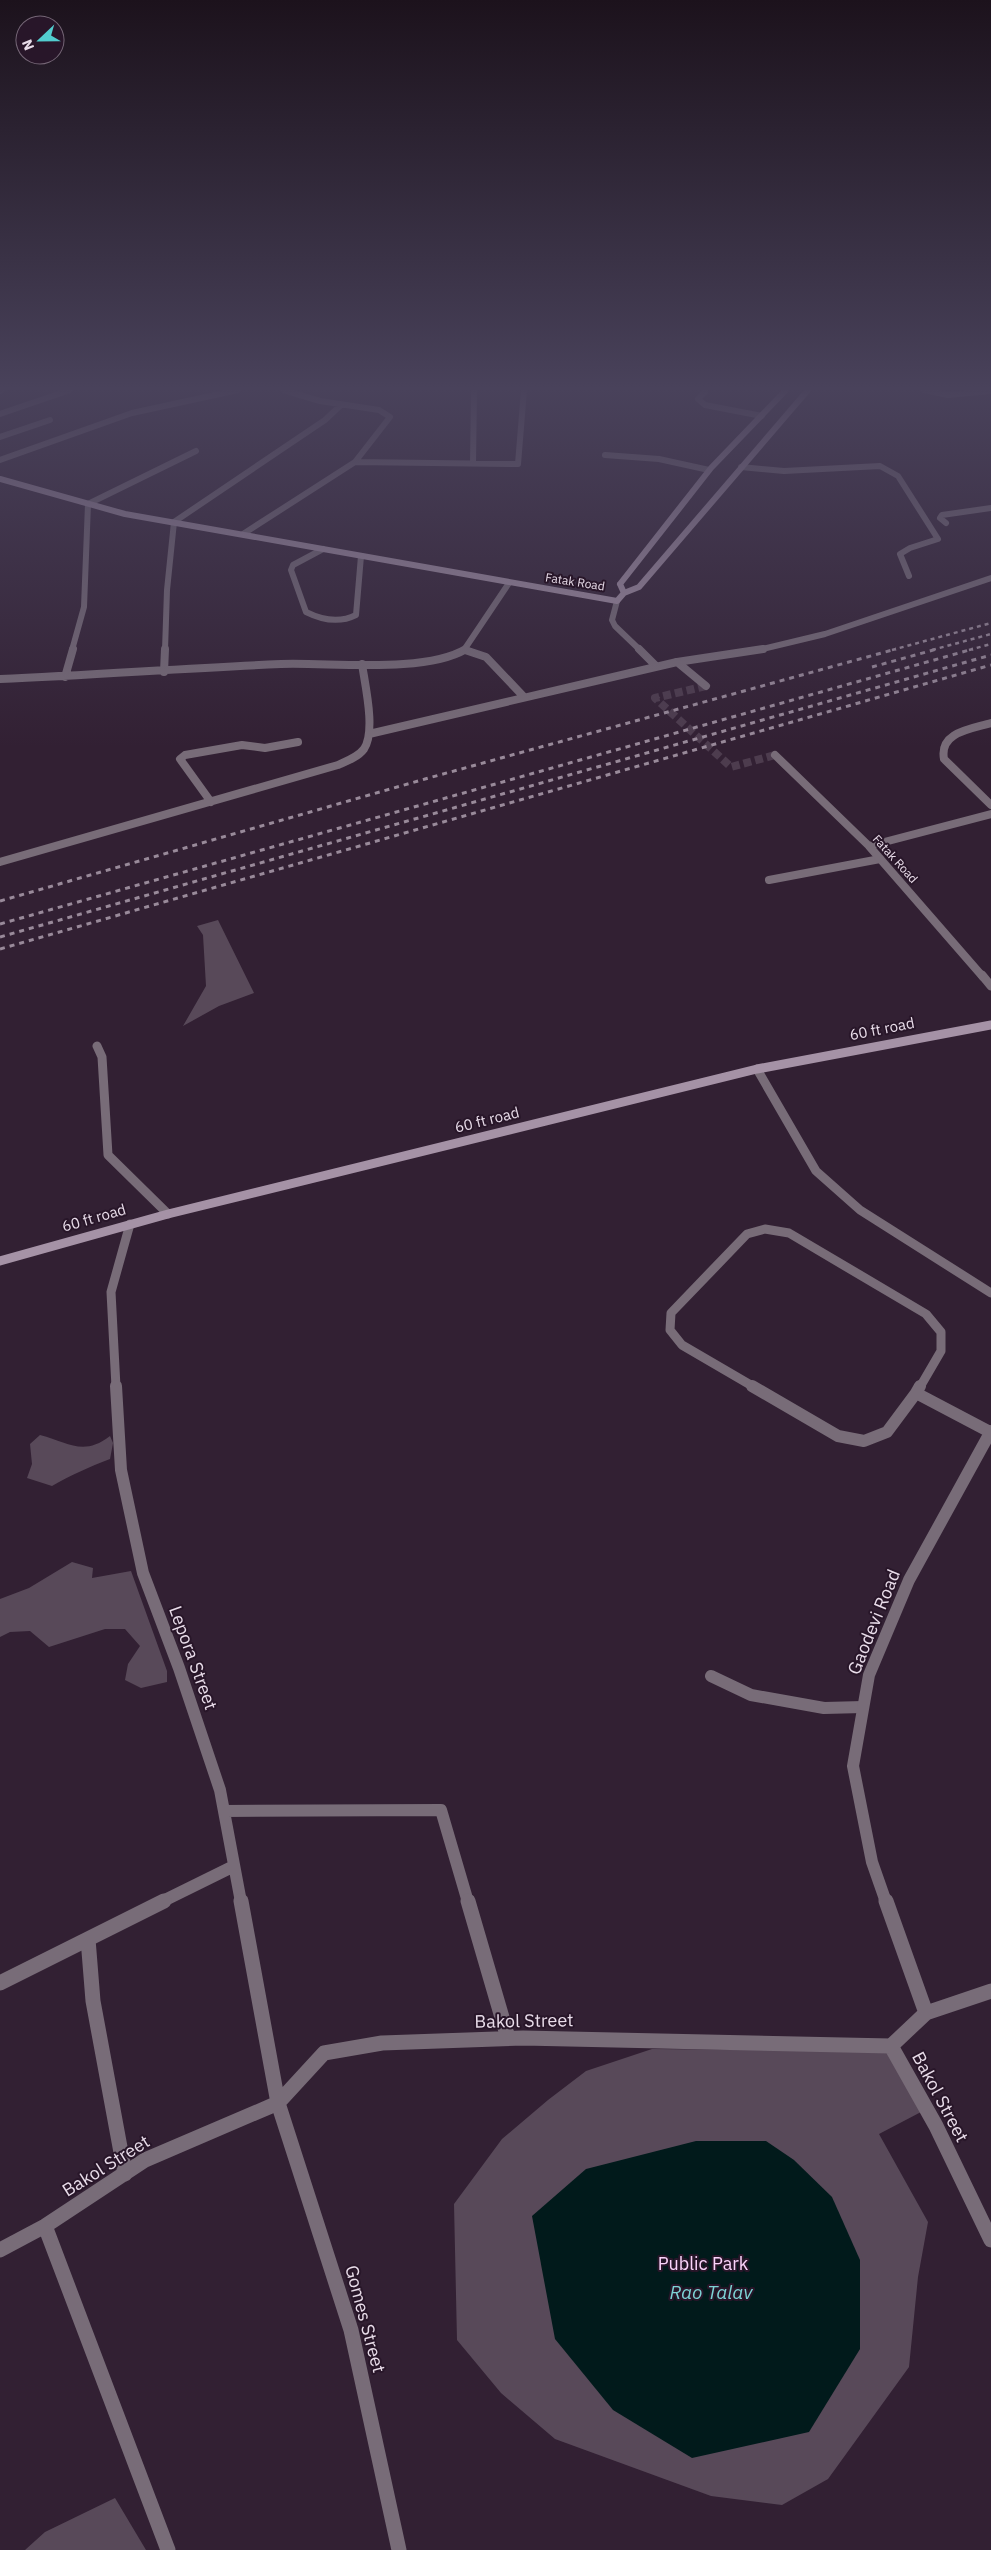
<svg xmlns="http://www.w3.org/2000/svg" width="991" height="2550" font-family="'IBM Plex Sans',sans-serif">
<style>
.green{fill:#584959}
.water{fill:#011a1b}
.lines{fill:none;stroke-linecap:round;stroke-linejoin:round}
.street-tunnel{stroke:#4d3c4e;stroke-width:8;stroke-dasharray:8 4;stroke-linecap:butt}
.lane-far2{stroke:#786c78;stroke-width:6}
.lane-far1{stroke:#786c78;stroke-width:8}
.lane{stroke:#786c78;stroke-width:12}
.street-far4{stroke:#786c78;stroke-width:6}
.street-far3{stroke:#786c78;stroke-width:8}
.street-far2{stroke:#786c78;stroke-width:9}
.street-far1{stroke:#786c78;stroke-width:12}
.street{stroke:#786c78;stroke-width:15}
.secondary-far1{stroke:#a592a6;stroke-width:6}
.secondary{stroke:#a592a6;stroke-width:9}
.rail-far1{stroke:#998a9a;stroke-width:2.5;stroke-dasharray:4 4;stroke-linecap:butt}
.rail{stroke:#998a9a;stroke-width:3;stroke-dasharray:5 5;stroke-linecap:butt}
.labels{text-anchor:middle;stroke-width:4;stroke-linejoin:round;paint-order:stroke}
.far-street-label{font-size:12px;fill:#e9ddea;stroke:#281629}
.street-label{font-size:15px;fill:#e9ddea;stroke:#281629}
.near-street-label{font-size:18px;fill:#e9ddea;stroke:#281629}
.near-park-label{font-size:18px;fill:#fad4fb;stroke:#281629}
.near-water-label{font-size:19px;font-style:italic;fill:#7dd3d5;stroke:#281629}
</style>
<rect width="100%" height="100%" fill="#322033"/>
<!-- green -->
<path class="green" d="M218,920L254,993L219,1006L183,1026L206,986L203,935L197,926Z
M40,1435C68,1442 83,1457 110,1436L113,1443L110,1459C89,1467 71,1475 52,1486L27,1478L32,1464L30,1444Z
M72,1562L93,1568L92,1578L131,1571L167,1671V1682L141,1688L125,1680L128,1664L140,1646L125,1629H105L49,1647L30,1631L10,1632L0,1637V1599L29,1588Z
M652,2049L887,2051L921,2112L879,2134L928,2222L918,2277L909,2367L828,2479L782,2505L711,2496L555,2439L501,2393L457,2340L454,2204L502,2139L548,2100L586,2071Z
M115,2498L146,2550H25L45,2532Z"/>
<!-- water -->
<path class="water" d="M696,2141H766L794,2160L832,2197L860,2260V2349L809,2432L692,2458L613,2410L555,2339L532,2216L586,2169Z"/>
<g class="lines">
<!-- street-tunnel -->
<path class="street-tunnel" d="M706,686L655,698L731,767L775,755"/>
<!-- lane-far2 -->
<path class="lane-far2" d="M705,392L698,399L705,405L762,416
M323,549L293,565L291,570L306,612C322,620 340,623 356,615L361,556
M758,650L825,634L991,578"/>
<!-- lane-far1 -->
<path class="lane-far1" d="M677,662L763,649
M769,880L880,859"/>
<!-- lane -->
<path class="lane" d="M711,1676L751,1695L824,1708L863,1707"/>
<!-- street-far4 -->
<path class="street-far4" d="M283,390L320,401L379,410L390,417L355,462
M924,390L948,395L991,391
M0,391L2,390
M0,414L70,390
M0,437L50,420
M605,455L659,459L709,470
M0,460L132,413L238,390
M473,463L474,390
M741,467L784,471L880,466L898,476L938,539L910,548L900,554L909,576
M946,523L940,518L942,515L991,508
M243,534L355,462L518,464L524,390
M617,601L612,620L615,626L640,650
M72,650L84,607L88,504L196,451
M165,650L167,590L174,522L325,420L341,405
M464,650L509,583"/>
<!-- street-far3 -->
<path class="street-far3" d="M639,649L655,665
M465,650L486,657L524,697
M164,672L165,649
M65,677L73,649
M0,679C94,675 187,668 281,664C330,662 424,674 466,649
M991,723C971,729 939,732 944,759L991,805
M369,734L677,662L706,686
M775,755L869,846L983,977
M211,802L180,759L185,755L242,745L265,748L298,742
M869,846L991,814
M0,862L338,765C347,761 358,757 364,749C376,731 365,685 362,664"/>
<!-- street-far2 -->
<path class="street-far2" d="M982,975L991,986
M97,1046L102,1057L108,1155L168,1214
M757,1069L816,1171L860,1210L991,1293
M116,1387L111,1292L130,1224
M754,1387L682,1345L670,1330L671,1313L747,1234L765,1229L789,1233L926,1314L941,1332V1351L920,1387"/>
<!-- street-far1 -->
<path class="street-far1" d="M116,1386L121,1470L143,1573L179,1668L220,1790L241,1902
M752,1386L838,1436L864,1441L887,1432L916,1393
M916,1393L990,1432
M916,1393L920,1386
M224,1811L441,1810L468,1902
M161,1902L234,1866
M886,1902L872,1862L853,1766L869,1675L909,1580L991,1431"/>
<!-- street -->
<path class="street" d="M241,1901L278,2103L351,2330L399,2550
M468,1901L508,2038
M886,1901L926,2013
M0,1983L88,1939
M891,2046L926,2013L991,1991
M125,2174L93,2001L88,1939L164,1901
M45,2226L168,2550
M0,2250L45,2226L145,2160L278,2103L324,2053L382,2043L523,2038L891,2046L936,2126L991,2240"/>
<!-- secondary-far1 -->
<path class="secondary-far1" d="M0,479L125,514L617,601L624,593
M620,584L624,593L639,587L808,390
M620,584L711,468L786,390"/>
<!-- secondary -->
<path class="secondary" d="M0,1261L168,1214L757,1069L991,1025"/>
<!-- rail-far1 -->
<path class="rail-far1" d="M892,650L991,623
M932,650L991,634
M969,650L991,644"/>
<!-- rail -->
<path class="rail" d="M872,667L937,649
M0,901L425,779L896,649
M0,924L973,649
M0,937L991,655
M0,949L991,665"/>
</g>
<!-- sky -->
<linearGradient id="sky" x2="0" y2="1"><stop stop-color="#1c121c"/><stop offset="0.52" stop-color="#49425b"/><stop offset="1" stop-color="#49425b" stop-opacity="0"/></linearGradient>
<rect width="991" height="747" fill="url(#sky)"/>
<g class="labels">
<!-- far-street labels -->
<g class="far-street-label">
<text transform="translate(575 582) rotate(9)" y="4">Fatak Road</text>
<text transform="translate(895 859) rotate(48)" y="4">Fatak Road</text>
</g>
<!-- street labels -->
<g class="street-label">
<text transform="translate(882 1029) rotate(-11)" y="5">60 ft road</text>
<text transform="translate(487 1120) rotate(-14)" y="5">60 ft road</text>
<text transform="translate(94 1218) rotate(-16)" y="5">60 ft road</text>
</g>
<!-- near-street labels -->
<g class="near-street-label">
<text transform="translate(874 1622) rotate(-68)" y="6">Gaodevi Road</text>
<text transform="translate(193 1658) rotate(70)" y="6">Lepora Street</text>
<text transform="translate(524 2021) rotate(-1)" y="6">Bakol Street</text>
<text transform="translate(940 2097) rotate(62)" y="6">Bakol Street</text>
<text transform="translate(106 2166) rotate(-32)" y="6">Bakol Street</text>
<text transform="translate(365 2319) rotate(75)" y="6">Gomes Street</text>
</g>
<!-- near-park labels -->
<g class="near-park-label">
<text x="703" y="2270">Public Park</text>
</g>
<!-- near-water labels -->
<g class="near-water-label">
<text x="711" y="2299">Rao Talav</text>
</g>
</g>
<!-- north arrow -->
<g transform="translate(40 40) rotate(248)"><circle r="24" fill="#281629" stroke="#756676"/>
<path d="M0-4L9 19L0 12L-9 19Z" fill="#52cdcf"/>
<text y="-8" font-size="14" font-weight="bold" text-anchor="middle" fill="#e9ddea">N</text>
</g>
</svg>
